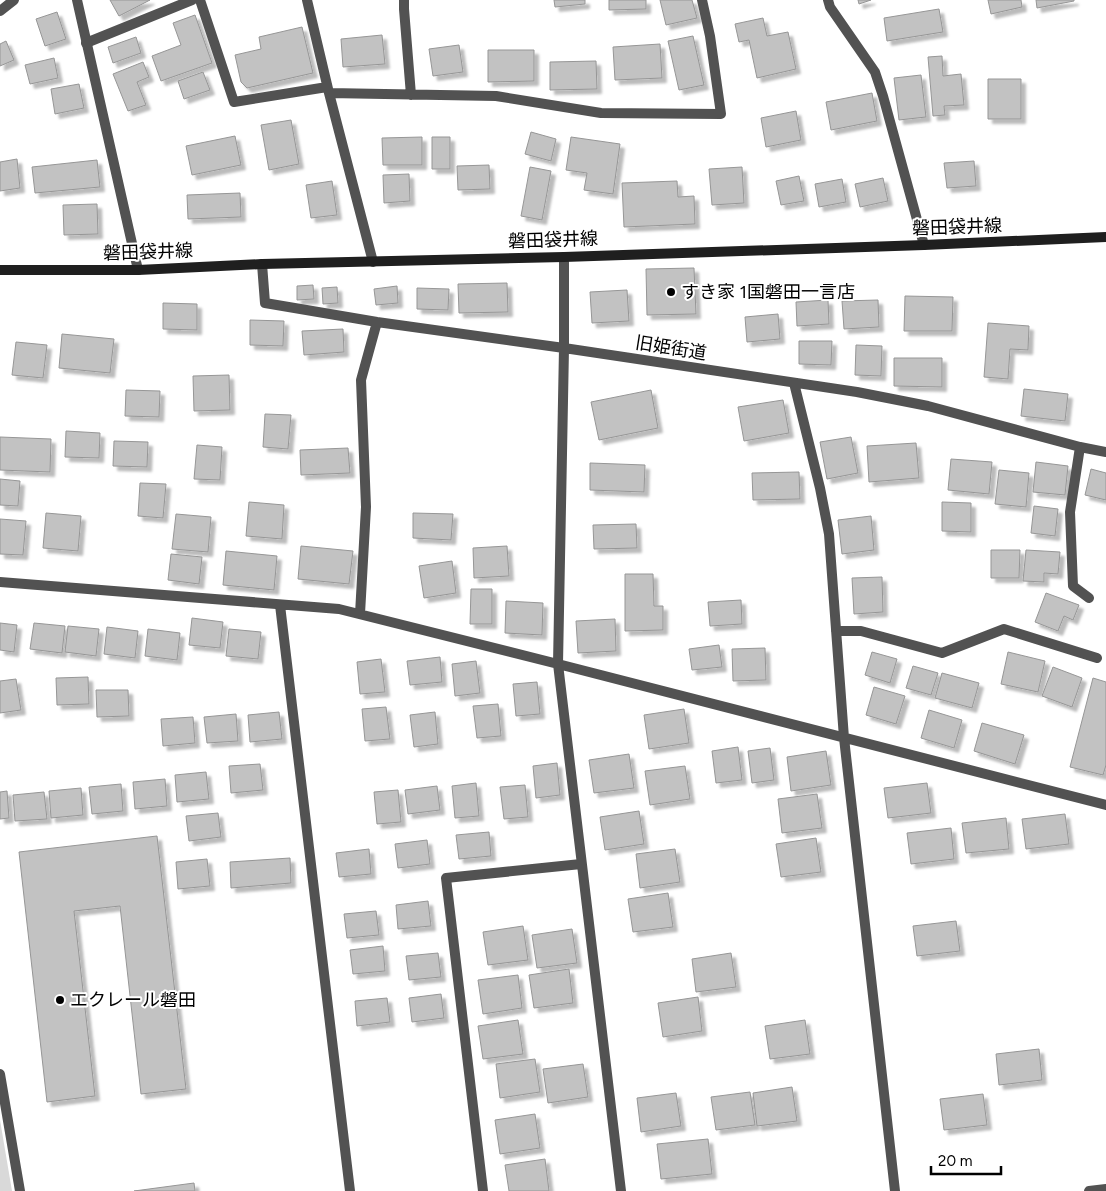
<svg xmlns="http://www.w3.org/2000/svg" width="1106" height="1191" font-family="Figtree,'Noto Sans JP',sans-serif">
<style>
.green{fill:#d9d9d9}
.building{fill:#c2c2c2;stroke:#969696;filter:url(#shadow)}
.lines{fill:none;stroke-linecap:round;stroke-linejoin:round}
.minor{stroke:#525252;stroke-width:10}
.tertiary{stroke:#525252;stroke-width:10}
.secondary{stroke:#1f1f1f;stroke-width:10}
.poi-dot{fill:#000;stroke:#fff;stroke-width:2}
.labels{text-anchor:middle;stroke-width:4;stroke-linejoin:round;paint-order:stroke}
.street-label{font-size:18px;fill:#000;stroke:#fff}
.poi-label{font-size:18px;fill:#000;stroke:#fff;text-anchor:start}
</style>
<defs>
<filter id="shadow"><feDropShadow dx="4.5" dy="4.5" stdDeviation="1" flood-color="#0004"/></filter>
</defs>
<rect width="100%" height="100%" fill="#fff"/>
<!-- green -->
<path class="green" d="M0,1120L12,1191H0Z"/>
<!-- building -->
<path class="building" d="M110,0H150L119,16Z
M554,0H585V4L555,7Z
M609,0H646V9L609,10Z
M660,0H692L697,18L666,25Z
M858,0H871L859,4Z
M988,0H1021L1022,7L991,14Z
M1036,0H1074V1L1037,8Z
M939,9L943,32L887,41L884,18Z
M57,12L66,39L45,46L36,19Z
M195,15L212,63L161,81L152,56L181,45L173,23Z
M763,18L767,36L788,32L796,69L757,78L749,40L739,42L735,24Z
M302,27L313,73L247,88L241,82L235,55L261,49L259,37Z
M382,35L385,64L343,67L341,39Z
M693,36L704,85L679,90L668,41Z
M136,37L141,53L113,63L108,47Z
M6,41L14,60L0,66V44Z
M660,44L662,78L615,80L613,47Z
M459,45L463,72L433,76L429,49Z
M488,50H534V81L488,82Z
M942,56L943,76L961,74L964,105L944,106L945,115L933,116L928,57Z
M54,58L58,78L30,84L25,65Z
M596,61L597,89L550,90V62Z
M143,62L149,77L137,82L146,105L128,111L113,74Z
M203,72L210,90L184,99L178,81Z
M921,75L926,117L899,120L894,78Z
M988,79H1021V119H988Z
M79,84L84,108L55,114L51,89Z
M872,93L877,121L831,130L826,102Z
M796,111L801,140L766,147L761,118Z
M291,120L299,164L269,170L261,125Z
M531,132L556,139L551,161L525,154Z
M235,136L241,165L192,175L186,146Z
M422,137V165H383L382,138Z
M432,137H450V169H432Z
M571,137L620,144L613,194L584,190L587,173L566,170Z
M17,159L20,188L0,191V162Z
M97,160L100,187L35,193L32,167Z
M974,161L976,186L947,188L944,163Z
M489,165L490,189L458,190L457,166Z
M530,167L551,171L542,220L521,216Z
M742,167L744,203L712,205L709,169Z
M409,174L410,201L384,203L383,175Z
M799,176L804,201L781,205L776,181Z
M883,178L888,201L860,207L855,184Z
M842,179L846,202L819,207L815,184Z
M332,181L337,215L311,218L306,185Z
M677,181L678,197L694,196L695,224L624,227L622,183Z
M240,193L241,217L188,219L187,195Z
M97,204L98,234L64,235L63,205Z
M694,268L696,314L647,315L646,269Z
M507,283L508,312L459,313L458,284Z
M313,285L314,299L297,300V286Z
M397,286L398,303L376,305L374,289Z
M337,287L338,303L323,304L322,288Z
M417,288L449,289L448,310L417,309Z
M627,290L629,321L592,323L590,292Z
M905,296L953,297L952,331H904Z
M828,300L829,324L797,326L796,302Z
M878,300L879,327L844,329L842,301Z
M163,303L197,304V330L163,329Z
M778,314L780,339L747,342L745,317Z
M250,320L284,321L283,346L250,345Z
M988,323L1029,326L1028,350L1010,349L1008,379L984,377Z
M343,329L344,352L304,355L302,331Z
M62,334L114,339L110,373L59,368Z
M799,341H832L831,365L799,364Z
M16,342L47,345L43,378L12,375Z
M856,345L882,346L881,376L855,375Z
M894,358H942V387L894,386Z
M229,375L230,410L194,411L193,376Z
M1024,389L1068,394L1065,421L1021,416Z
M126,390L160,391L159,417L125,416Z
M651,390L658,428L599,440L591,402Z
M783,400L789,433L744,441L738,407Z
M265,414L291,415L288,449L263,447Z
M66,431L100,433L99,458L65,457Z
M0,437L51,439L50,472L0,470Z
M851,437L858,473L827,479L820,442Z
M114,441L148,442L147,467L113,466Z
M916,443L919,478L869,482L867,446Z
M197,445L222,447L220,480L194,479Z
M348,448L350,473L301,475L300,450Z
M951,459L992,462L989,494L948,490Z
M1036,462L1068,466L1065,495L1033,492Z
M590,463L645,465L644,492L590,490Z
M1091,469L1106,473V500L1085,495Z
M999,470L1029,473L1026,507L995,504Z
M799,472L800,499L753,500L752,473Z
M0,479L20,481L18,506L0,505Z
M140,483L166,484L163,518L138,516Z
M249,502L284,505L282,539L246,536Z
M942,502L971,503V532L942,531Z
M1034,506L1058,509L1055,536L1031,533Z
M46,513L81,516L78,551L43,548Z
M413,513L453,514L451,540L413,538Z
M176,514L211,517L208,552L172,549Z
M871,516L874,550L842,554L838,520Z
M0,519L26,521L23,555L0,554Z
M636,524L637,548L594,549L593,525Z
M301,546L353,551L349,584L298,579Z
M507,546L509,576L474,578L473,548Z
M991,550H1020L1019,578H991Z
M1026,550L1060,552L1058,574L1044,573V582L1023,581Z
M226,551L277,556L274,590L223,585Z
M171,554L202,557L199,584L168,580Z
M452,561L456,593L424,598L419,566Z
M625,574H653L654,606H663V630L625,631Z
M882,577L883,612L854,614L852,578Z
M471,589H492V624H470Z
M1046,593L1079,605L1073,620L1064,616L1058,631L1035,622Z
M741,600L742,624L710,626L708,602Z
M506,601L543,603L542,635L505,633Z
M192,618L223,622L220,648L189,645Z
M615,619L616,651L578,653L576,621Z
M0,623L17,625L14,652L0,650Z
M34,623L65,626L62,653L30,649Z
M68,626L99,629L96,656L65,652Z
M107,627L138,631L135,658L104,654Z
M148,629L180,633L177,660L145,656Z
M229,629L261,632L258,659L226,656Z
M719,645L722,667L692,670L689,649Z
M765,648L766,680L733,681L732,649Z
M872,652L897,659L890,683L865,675Z
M1008,652L1045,661L1038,692L1001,684Z
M440,657L442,682L410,685L407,661Z
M381,659L385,692L360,694L357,662Z
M476,661L480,693L455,696L452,664Z
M913,666L938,673L931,695L906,688Z
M1053,667L1082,678L1072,707L1042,696Z
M942,673L979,683L972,708L935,698Z
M88,677L89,704L57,705L56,678Z
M1093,678L1106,682V765L1103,775L1070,767Z
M16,679L21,710L0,713V681Z
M537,682L540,714L516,716L513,684Z
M874,687L905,696L896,724L866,715Z
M96,690H128L129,716L97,717Z
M498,704L501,736L477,738L473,706Z
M386,707L390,739L365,741L362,709Z
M684,709L689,743L649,749L644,715Z
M929,710L962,720L954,748L921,738Z
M279,712L282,739L250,742L248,715Z
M435,712L438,744L414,747L410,715Z
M236,714L238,741L207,743L204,717Z
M193,717L195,743L163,746L161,719Z
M982,723L1024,735L1015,764L974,751Z
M738,747L742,780L716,783L712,751Z
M770,748L774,780L752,783L748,751Z
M826,751L831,785L791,791L787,757Z
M629,754L634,788L594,793L589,760Z
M557,763L560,795L536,798L533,766Z
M260,764L263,790L231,793L229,766Z
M685,766L690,799L650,805L645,771Z
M206,772L209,799L177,802L175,775Z
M165,779L167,806L135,809L133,782Z
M476,783L479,816L455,818L452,786Z
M927,783L931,813L888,818L884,788Z
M121,784L123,811L92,814L89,787Z
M525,785L528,817L504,819L500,787Z
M437,786L440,810L408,814L405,790Z
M81,788L83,815L51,818L49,791Z
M398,790L401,822L377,824L374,792Z
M7,791L9,818L0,819V792Z
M44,792L47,819L15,821L13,795Z
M817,794L822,828L782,833L778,799Z
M639,811L644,844L605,850L600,817Z
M218,813L221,837L189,841L186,816Z
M1065,814L1069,844L1026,849L1022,819Z
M1006,818L1009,849L966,853L962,823Z
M951,828L954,859L911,864L907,833Z
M489,832L491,856L459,859L456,835Z
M157,836L186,1089L141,1094L120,906L74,911L95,1096L47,1102L19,852Z
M816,838L821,872L781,877L776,844Z
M427,840L430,864L398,868L395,844Z
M369,849L371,874L339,877L336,853Z
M675,849L680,882L640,888L636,854Z
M290,858L291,883L231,888L230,862Z
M207,859L210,886L178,889L176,862Z
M668,893L673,927L633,932L628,899Z
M428,901L431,926L398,929L396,905Z
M376,911L379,935L347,938L344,914Z
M956,921L960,951L917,956L913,926Z
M523,926L528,960L488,965L483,932Z
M572,929L577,963L537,968L532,935Z
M383,946L385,971L353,974L350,950Z
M438,953L441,977L409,980L406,956Z
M731,953L736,987L696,992L692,959Z
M569,969L573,1003L534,1008L529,975Z
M518,975L522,1008L483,1014L478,980Z
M441,994L444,1018L412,1022L409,998Z
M698,997L702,1031L663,1037L658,1003Z
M387,998L390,1022L357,1026L355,1001Z
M518,1020L523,1054L483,1059L478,1026Z
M805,1020L810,1054L770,1059L765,1026Z
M1039,1049L1042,1080L999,1085L996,1054Z
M535,1059L540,1092L500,1098L496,1064Z
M583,1064L588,1097L548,1103L543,1069Z
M792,1087L797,1121L757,1126L753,1093Z
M750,1092L755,1125L716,1130L711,1097Z
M676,1093L681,1126L641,1132L637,1098Z
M983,1094L987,1125L944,1130L940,1099Z
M535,1114L540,1148L500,1154L495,1120Z
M708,1139L712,1174L661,1179L657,1144Z
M545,1159L549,1191H509L505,1165Z
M194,1183L195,1191H134Z"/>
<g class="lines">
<!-- minor -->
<path class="minor" d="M200,0L234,102L327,87
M307,0L329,93L373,262
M404,0V9L411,95
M0,11L14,0
M86,43L192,0
M329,93L496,96L601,113L721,114L710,36L702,0
M564,257V348L558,664L621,1191
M262,264L265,303L377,322L564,348L857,392L928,406L1080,447L1106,452
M794,383L820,488L829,534L844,738L895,1191
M1080,447L1070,512L1073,586L1089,598
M0,582L339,609L558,664L1106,805
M280,605L350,1191
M360,614L366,507L361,380L377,322
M836,631H861L942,653L1004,629L1097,658
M483,1191L446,878L581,864"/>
<!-- tertiary -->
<path class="tertiary" d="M77,0L138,270
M828,0L830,7L875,72L883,96L924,245
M0,1074L20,1191
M1089,1191L1106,1189"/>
<!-- secondary -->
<path class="secondary" d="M0,270H138L262,264L564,257L924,245L1106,237"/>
</g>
<!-- markers -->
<g class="poi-dot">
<circle cx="671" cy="292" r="5"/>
<circle cx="60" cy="1000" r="5"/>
</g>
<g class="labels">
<!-- street labels -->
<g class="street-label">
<text transform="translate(957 227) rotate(-2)" y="6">磐田袋井線</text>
<text transform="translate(553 240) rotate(-2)" y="6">磐田袋井線</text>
<text transform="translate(148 252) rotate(-2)" y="6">磐田袋井線</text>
<text transform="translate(671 348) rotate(9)" y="6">旧姫街道</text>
</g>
<!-- poi labels -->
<g class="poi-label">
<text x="681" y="298">すき家 1国磐田一言店</text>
<text x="70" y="1006">エクレール磐田</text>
</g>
</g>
<!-- scale -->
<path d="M931 1166v8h70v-8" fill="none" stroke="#000000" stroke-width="2.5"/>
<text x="938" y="1166" font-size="15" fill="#000000" stroke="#ffffff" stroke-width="4" paint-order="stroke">20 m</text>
</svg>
